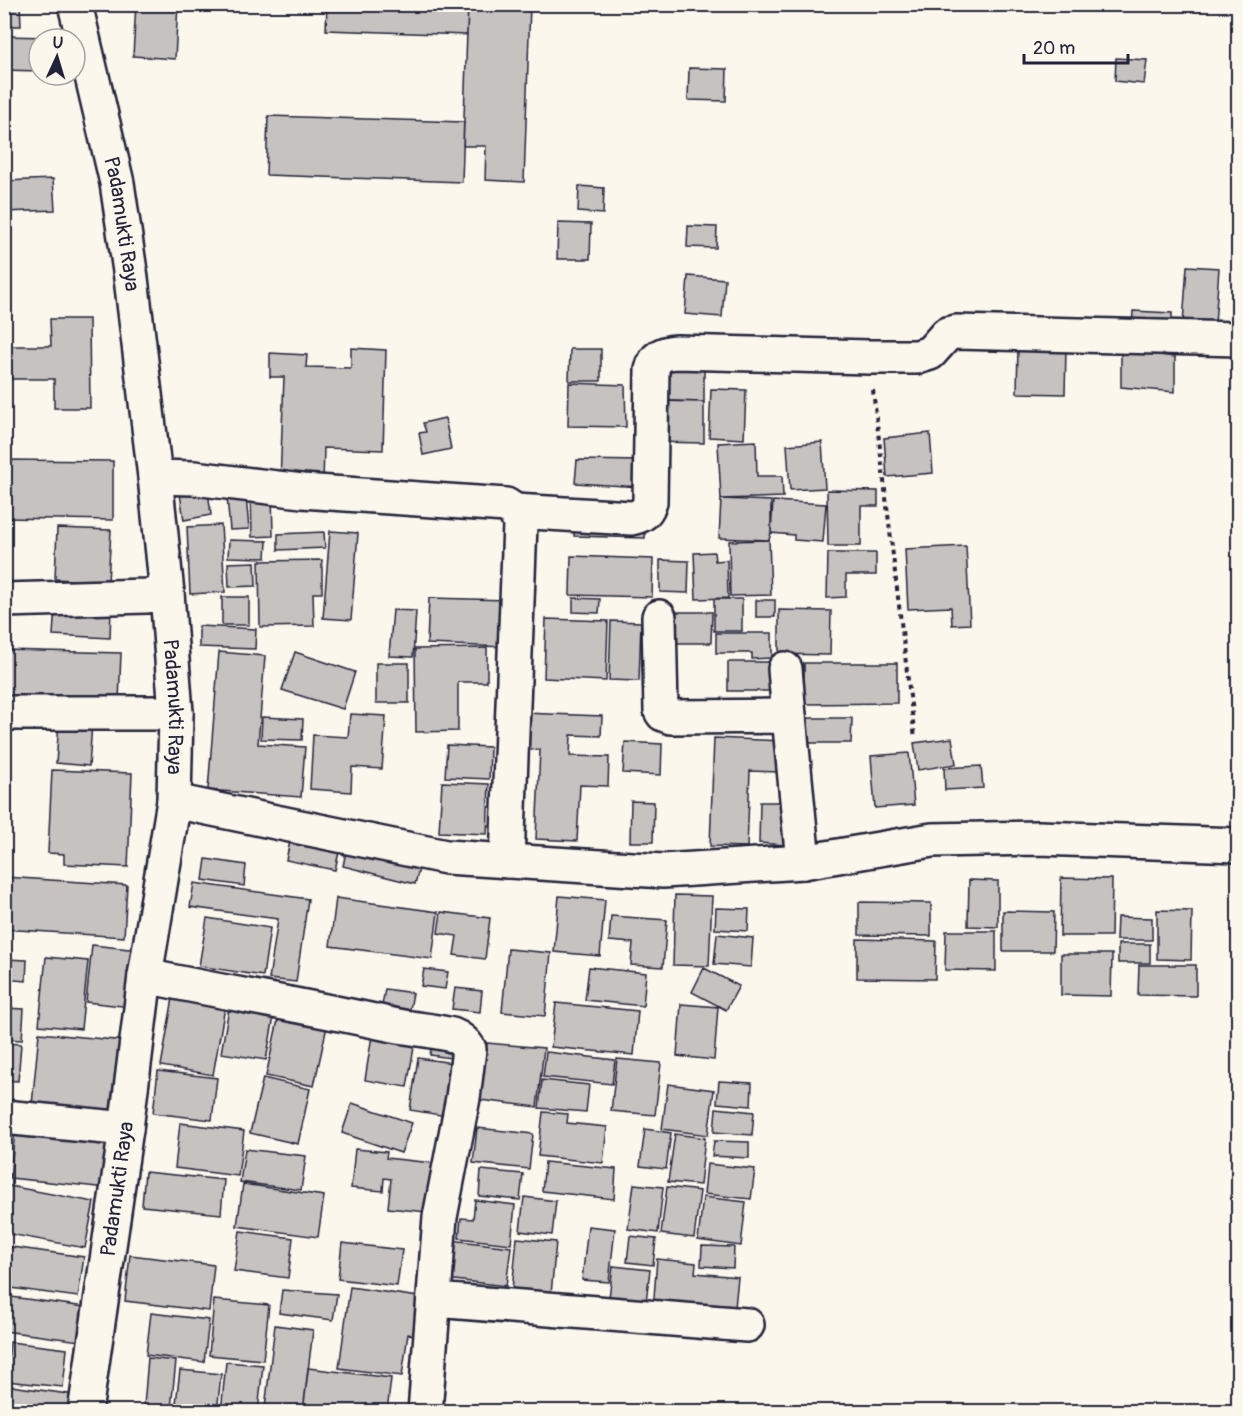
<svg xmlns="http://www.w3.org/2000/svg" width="1243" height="1416" font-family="Pangolin,sans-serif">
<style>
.building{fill:#c6c2c0;stroke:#22223b;stroke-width:1.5}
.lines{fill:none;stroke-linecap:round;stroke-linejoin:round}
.minor-casing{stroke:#22223b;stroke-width:38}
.path{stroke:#22223b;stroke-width:4;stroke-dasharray:4.5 4.5;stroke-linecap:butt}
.minor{stroke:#fbf7ec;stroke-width:33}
.labels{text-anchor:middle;stroke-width:4.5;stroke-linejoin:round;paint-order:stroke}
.street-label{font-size:21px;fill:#22223b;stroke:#fbf7ec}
</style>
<rect width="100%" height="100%" fill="#fbf7ec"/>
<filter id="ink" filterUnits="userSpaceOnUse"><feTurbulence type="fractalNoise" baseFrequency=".0167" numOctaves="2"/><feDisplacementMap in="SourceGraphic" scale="12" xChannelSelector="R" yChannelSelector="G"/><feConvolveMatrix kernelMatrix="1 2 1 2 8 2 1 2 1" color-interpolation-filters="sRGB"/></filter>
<g filter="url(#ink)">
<!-- building -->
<path class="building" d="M4,4H20L21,26H4Z
M136,4H178L175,59L133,56Z
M327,4H468L467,35L326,30Z
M468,4H530L524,182L485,180L486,146H463Z
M4,36L46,37V39H39V71L4,70Z
M1116,58L1147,60L1144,84L1115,81Z
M689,68L727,69L726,101L688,100Z
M268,116L464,122L462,182L266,175Z
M53,179L55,210L4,212V181Z
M579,186L604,188L603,214L578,212Z
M558,223L591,224L590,259H557Z
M688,226L717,227L716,248L687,247Z
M1187,266L1219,268L1215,325L1183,323Z
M688,276L725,279L722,317L685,314Z
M1133,311L1172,313V330L1132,327Z
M50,319H89L90,408H54V379H4V346H51Z
M1121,346L1159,347L1160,355L1175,357V392L1121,387Z
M1018,347L1066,349L1065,394L1017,393Z
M351,348L386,350L383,450L324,448L323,483L280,482L284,377H270V353L307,355L306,367L351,368Z
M570,349H601V381H569Z
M669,360H704V402L669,401Z
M569,383L625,385L626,427L568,426Z
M711,389L746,390L744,439L709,437Z
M655,401L704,402V443L655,442Z
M445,418L451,449L423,455L419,433L426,432L423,423Z
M930,433L933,473L887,477L884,438Z
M756,441L757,476H782L783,497L721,499L718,443Z
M822,442L825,488L790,490L787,445Z
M4,460L113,461V520L4,518Z
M577,460L641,461V487L575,483Z
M207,483L211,515L184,520L179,487Z
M827,490L878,491V506H861V546H828Z
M251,493H272L273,536L252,537Z
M246,496L249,529L230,530L227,497Z
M721,499L771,501V533L769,540L719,538Z
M773,501L826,504L823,542L794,540V535L771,533Z
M574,519L645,522V538L574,536Z
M221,525L225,592L190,594L187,527Z
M57,528L111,530L108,582L55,579Z
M330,531L358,533L351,620L323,618Z
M324,532L325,548L278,550V534Z
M229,540L267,541L266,558L228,557Z
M769,540L771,595L730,596L729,541Z
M966,546L970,624L952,625L951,607L908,609L905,549Z
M714,552L715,561L727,560L728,598L696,599L694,553Z
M828,553H876V575H846V597L827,598Z
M571,556L653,559L652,597L570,595Z
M322,560V593H313L314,626L260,627L259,561Z
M660,560L689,561L688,593L660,592Z
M255,562L256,586L229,587L228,563Z
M222,597H249V625H222Z
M429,598L508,600L507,647L427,644Z
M573,598L600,599L599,613L573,612Z
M714,599H742V631H714Z
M756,600H775V617H756Z
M55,606L111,608L110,638L53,635Z
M393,610L416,611L413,657L389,656Z
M779,610L831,611L830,655L779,654Z
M671,612H712L711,643H671Z
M546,619L608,621L606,681L544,678Z
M611,621L641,622L639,681L609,680Z
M199,626L256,629L255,649L199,647Z
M716,633H772V658L752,659V653H716Z
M487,648V682H458V731L416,732L415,649Z
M4,650L121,653L119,701L4,698Z
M219,652L265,656L258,744L305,747L301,797L208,790Z
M295,652L355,672L343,709L282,690Z
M728,662H776L775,691H728Z
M376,663H409V703H376Z
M804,663H897V703L804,704Z
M523,713L602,716L601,736L571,735L570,756L609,757L608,786L580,785L577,841L536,839L540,750L522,749Z
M350,714L386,716L382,769L352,767L351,792L310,789L313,735L348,737Z
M262,717L303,719L302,740L261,739Z
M808,718H852L851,743H808Z
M59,722L92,724L89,766L56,763Z
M714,738L782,741L780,772L750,771L747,847L710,846Z
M952,738L956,764L918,770L914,743Z
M625,742L662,744L661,775L623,773Z
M447,745L490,747L489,779L445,777Z
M909,753L914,805L875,808L871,756Z
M981,766L983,788L945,790L944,768Z
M52,770L132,773L128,867L64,864V854L48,853Z
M442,782L489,784L487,834L439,832Z
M631,801L654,802L653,842H630Z
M760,802H786L785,845L759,843Z
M291,837L340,847L335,870L286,860Z
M347,847L420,865L415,884L343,866Z
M206,859L246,865L244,886L203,880Z
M4,877L127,885L124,937L4,929Z
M1061,878L1112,879L1111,936H1060Z
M969,880L998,881V927L968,926Z
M194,883L308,899L296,982L269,979L278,919L190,907Z
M675,895L712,896L709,966L673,965Z
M559,896L605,900L600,956L554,952Z
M336,898L438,912L432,959L330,946Z
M859,902L931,903V936L859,935Z
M716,908L749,909L748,931L715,929Z
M1157,910L1192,911L1191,960L1157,959Z
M1003,911L1054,912L1053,951H1003Z
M441,912L490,918L485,959L454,955L457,936L438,933Z
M611,916L667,920L663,967L631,965L633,943L609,941Z
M1117,917L1152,918V940H1116Z
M207,918L270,928L263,976L199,966Z
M946,931H996V971L945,970Z
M717,934L753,938L751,967L714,964Z
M857,939L936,941L935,979L857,978Z
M1118,944H1150V963H1118Z
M92,945L138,950L131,1007L86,1002Z
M508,949L551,953L545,1016L502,1012Z
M1061,954H1112L1111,996L1061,995Z
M46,957L88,961L81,1029L39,1025Z
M4,959L27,960L26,981L4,979Z
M1139,965H1196V996L1138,995Z
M589,967L646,973L643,1006L585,1000Z
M704,968L739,986L726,1010L692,992Z
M424,969L448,972L445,989L421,986Z
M455,988L482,991L480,1012L452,1009Z
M385,989L413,993L408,1020L380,1016Z
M174,992L226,1001L213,1075L161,1066Z
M230,1003L275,1011L266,1060L221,1053Z
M556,1003L638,1011L634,1055L551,1047Z
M681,1004L718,1007L714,1060L677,1056Z
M4,1008L24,1009L22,1040L4,1039Z
M279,1015L327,1026L314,1086L266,1076Z
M373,1029L416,1036L407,1087L365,1080Z
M39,1033L125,1041L118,1113L32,1105Z
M433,1037L461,1041L458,1059L430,1055Z
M4,1043L21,1044L18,1081L4,1080Z
M487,1043L544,1048L537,1107L480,1100Z
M546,1052L615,1060L612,1084L543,1077Z
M418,1058L460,1064L452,1117L410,1110Z
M617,1059L661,1063L655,1115L611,1111Z
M158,1071L217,1078L212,1120L153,1113Z
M263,1078L310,1089L298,1144L250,1133Z
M542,1080L589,1085L586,1112L539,1108Z
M719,1081L752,1083L751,1106L717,1103Z
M668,1084L714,1090L708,1135L662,1129Z
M352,1103L412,1123L401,1153L342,1133Z
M716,1108L754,1112L752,1135L714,1132Z
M543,1112L568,1114L567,1123L607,1127L603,1163L538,1156Z
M180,1123L244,1131L238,1176L175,1168Z
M477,1128L533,1134L529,1169L473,1163Z
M645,1129L671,1133L666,1169L640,1166Z
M15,1131L113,1142L108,1188L10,1178Z
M675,1134L705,1138L700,1185L668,1182Z
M714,1141L749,1142V1158L712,1156Z
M245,1149L306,1156L301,1190L240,1182Z
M355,1149L387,1152L386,1158L442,1164L437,1213L388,1208L391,1179L384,1178L383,1191L351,1188Z
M545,1162L616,1169L614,1199L542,1191Z
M707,1164L755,1169L751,1199L704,1194Z
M481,1170L523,1174L520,1200L479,1196Z
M145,1172L224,1180L221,1214L142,1206Z
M243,1184L324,1196L318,1237L237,1226Z
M634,1184L663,1187L658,1233L628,1229Z
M4,1185L94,1202L85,1248L4,1233Z
M667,1187L700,1191L694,1238L661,1234Z
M524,1197L556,1201L552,1235L520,1231Z
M703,1197L746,1202L741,1246L698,1240Z
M475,1200L515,1205L511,1244L459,1238L461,1218L473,1219Z
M588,1226L615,1229L609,1282L582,1280Z
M240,1231L293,1238L288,1278L234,1271Z
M630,1236L656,1239L653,1265L627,1262Z
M517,1238L556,1242L551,1294L512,1290Z
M450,1240L511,1247L506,1286L446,1279Z
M342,1243L402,1250L397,1286L338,1279Z
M4,1246L84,1257L78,1297L4,1287Z
M702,1246L734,1247L733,1268L701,1266Z
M130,1255L214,1265L209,1311L125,1301Z
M657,1259L696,1263L695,1273L738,1277L734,1318L653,1310Z
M613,1266L650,1270L646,1302L609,1298Z
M350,1287L425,1298L420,1336L408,1334L402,1376L339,1368Z
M282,1290L337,1294L333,1320L279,1313Z
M4,1296L85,1307L80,1341L4,1331Z
M214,1300L269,1305L263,1360L209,1355Z
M151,1313L209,1320L204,1362L146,1355Z
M275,1325L313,1330L303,1412L265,1408Z
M10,1342L67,1349L63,1387L6,1381Z
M148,1358L176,1361L171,1408L144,1406Z
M226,1362L263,1365L258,1412H221Z
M308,1368L391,1378L387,1412H303Z
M180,1370L221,1374L217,1412H175Z
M4,1385L82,1396L80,1412H4Z"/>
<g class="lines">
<!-- minor casing -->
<g class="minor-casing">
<g id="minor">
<path id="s1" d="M75,4L117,183L131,278L155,477L167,593L176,713L174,801L145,976L126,1129L85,1412"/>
<path d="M155,477L194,478L302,491L506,505L515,511L520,524L507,861"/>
<path d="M515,511L631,518C642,516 646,513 650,502L652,370C655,356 663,353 677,352L869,357H917L930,353L947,334L956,332L1238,339"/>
<path d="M4,600L147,596L167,593"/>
<path d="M659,617L661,711L663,714L671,717L789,716L803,862"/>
<path d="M785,669L789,716"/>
<path d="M4,713H176"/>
<path d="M174,801L446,857L663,871L803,862L932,840L1039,838L1238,845"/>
<path d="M145,976C228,993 311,1007 393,1025C413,1029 433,1030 452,1035C460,1038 465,1042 469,1049L463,1098L440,1217L425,1412"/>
<path d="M4,1117L126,1129"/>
<path d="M435,1300L747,1325"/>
</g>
</g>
<!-- path -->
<path class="path" d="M873,390L915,738"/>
<!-- minor -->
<use href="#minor" class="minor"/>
</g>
</g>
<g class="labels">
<!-- street labels -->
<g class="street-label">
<text dy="7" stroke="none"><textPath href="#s1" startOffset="225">Padamukti Raya</textPath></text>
<text dy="7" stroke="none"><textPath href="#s1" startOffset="711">Padamukti Raya</textPath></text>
<text transform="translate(117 1189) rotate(-82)" y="7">Padamukti Raya</text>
</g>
</g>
<!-- margin -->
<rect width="1243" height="1416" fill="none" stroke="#fbf7ec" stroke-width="24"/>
<rect x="12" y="12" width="1219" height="1392" fill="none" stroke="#22223b" stroke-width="2" filter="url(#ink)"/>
<!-- north arrow -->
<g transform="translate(57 57) rotate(4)"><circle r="28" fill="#fbf7ec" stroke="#a4a2a5" stroke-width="1.5"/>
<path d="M0-4.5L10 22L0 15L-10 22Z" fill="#22223b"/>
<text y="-9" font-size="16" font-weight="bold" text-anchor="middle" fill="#22223b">U</text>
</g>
<!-- scale -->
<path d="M1024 54v9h104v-9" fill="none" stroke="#22223b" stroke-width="3"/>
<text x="1033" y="54" font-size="18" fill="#22223b" stroke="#fbf7ec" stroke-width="4.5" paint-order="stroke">20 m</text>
</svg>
